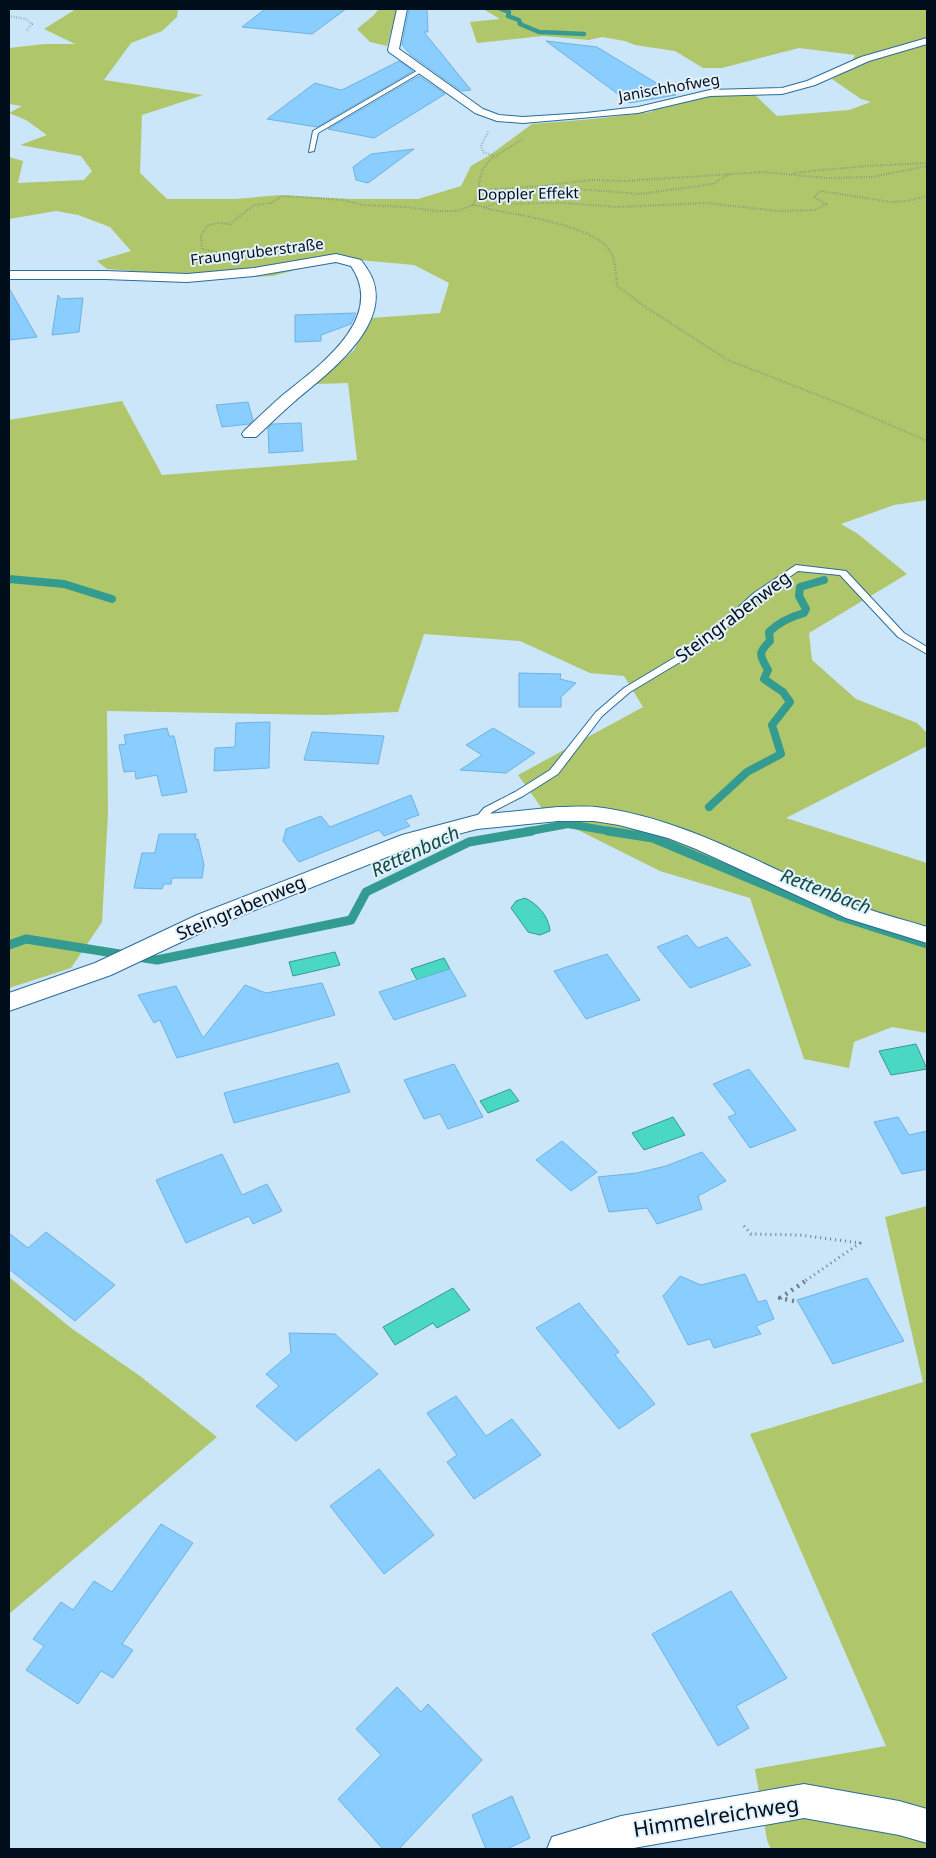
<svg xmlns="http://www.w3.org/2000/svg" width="936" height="1858" font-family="'Noto Sans',sans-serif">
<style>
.green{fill:#afc66b}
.water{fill:#4bd8c3;stroke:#349b91}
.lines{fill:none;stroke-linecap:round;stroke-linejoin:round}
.stream-far2{stroke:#349b91;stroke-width:4.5}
.stream-far1{stroke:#349b91;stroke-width:8}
.stream{stroke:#349b91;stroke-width:9}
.building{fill:#8aceff;stroke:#6fb2e2}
.lane-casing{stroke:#296d9a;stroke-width:2}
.street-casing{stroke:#296d9a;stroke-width:2}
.path-far2{stroke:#697d8e;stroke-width:2;stroke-dasharray:0.5 2;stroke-linecap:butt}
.path-far1{stroke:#697d8e;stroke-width:3;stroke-dasharray:1 4;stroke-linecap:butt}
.path{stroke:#697d8e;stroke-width:4.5;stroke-dasharray:2 5;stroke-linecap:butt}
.lane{fill:#fff;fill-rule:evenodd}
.street{fill:#fff;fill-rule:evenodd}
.labels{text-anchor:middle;stroke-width:4;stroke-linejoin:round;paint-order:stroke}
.far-street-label{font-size:15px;fill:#000d1b;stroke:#e3f1fb}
.street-label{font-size:18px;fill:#000d1b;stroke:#e3f1fb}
.water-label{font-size:19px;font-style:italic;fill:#0e4b42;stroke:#e3f1fb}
.near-street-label{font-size:21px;fill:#000d1b;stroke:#e3f1fb}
</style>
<rect width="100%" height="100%" fill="#cbe5f9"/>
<!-- green -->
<path class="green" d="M76,9H178L177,17L162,31L131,43L104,80L203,95L142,115L140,173L167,199H235L281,195L350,199H418L461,186L471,166L490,155L532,124L593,119L651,112L666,103L710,93L713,96L755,95L777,116L849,110L871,102L861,99L832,79L847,70L855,55L799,48L722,68H703L675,51L635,45L625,41L602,37L589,40L543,36L477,43L470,22L500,19L483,9H927V500L894,505L841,524L858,534L907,574L809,633L812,660L856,699L917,723L927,733V746L786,818L927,863V1033L892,1027L854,1042L849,1068L804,1059L750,898L660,871L546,814L518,775L643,707L624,676L590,673L520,641L424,634L398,712L325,715L107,711L108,813L102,922L71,968L9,988V420L122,401L162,475L357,460L348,383L315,384L354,350L372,318L440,313L449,283L414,265L348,259L317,264L273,276L220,278L107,269L97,261L131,251L110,227L78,215L56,211L9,219V157L23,161L18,183L84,180L92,171L81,156L20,145L47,135L26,120L9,113L22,106L9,104V48L44,44H75L44,29Z
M379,9H397L387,46L370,42L357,29L373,16Z
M927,1206V1849H771L767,1840L755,1769L886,1746L750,1434L923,1382L885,1217Z
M9,1277L71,1328L140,1376L217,1437L9,1614Z"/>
<!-- water -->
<path class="water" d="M525,898C538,904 549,917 550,931L540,935L528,932L511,908L516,901Z
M335,952L340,965L293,976L289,962Z
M444,958L450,969L417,980L411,969Z
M916,1044L927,1069L891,1075L879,1051Z
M510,1089L519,1101L488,1113L480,1101Z
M673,1117L685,1135L644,1150L632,1133Z
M453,1288L470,1310L437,1328L433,1323L395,1345L383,1327Z"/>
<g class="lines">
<!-- stream-far2 -->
<path class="stream-far2" d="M501,9L509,12L508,16L519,20L520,24L539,32L584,34"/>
<!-- stream-far1 -->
<path class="stream-far1" d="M9,579L64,584L112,599
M709,807L747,772L781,754L772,725L790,702L783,692L764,679L768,670C760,655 757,654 770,641L769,632C779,622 790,617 804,613L806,609L799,596L800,587L824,580
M525,832L568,824L615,832"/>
<!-- stream -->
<path class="stream" d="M608,831L653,838L839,916L927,944
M9,945L26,939L157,960L351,920L366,892L469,842L532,831"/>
</g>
<!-- building -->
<path class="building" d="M265,9H346L312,34L242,27Z
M409,9H427L428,32H424L471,90L461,91L411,55L402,45Z
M546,41L597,47L676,95L630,103Z
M399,61L413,71L317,127L267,119L315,83L341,90L346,88Z
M419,76L445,94L374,138L328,129Z
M414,149L368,183L356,180L353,167L371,154Z
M9,288L37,337L10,340Z
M58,295L61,299L83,298L79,332L52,335Z
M356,313L351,324L321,335V341L295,342V315Z
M248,402L253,420L249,424L222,427L216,405Z
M301,423L303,451L269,453L268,428L272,424Z
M519,673L561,674L560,679L576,683L561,697V707H519Z
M270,722L269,768L214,771L215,748L235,747L236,723Z
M167,728L169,736H174L187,792L162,796L157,775L136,779L135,771L124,772L119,745L126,744L124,735Z
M493,728L535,753L506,773L460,770L482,755L466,745Z
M312,732L384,736L378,764L304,760Z
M411,795L419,815L405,820L410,826L384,836L379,830L299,862L283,841L286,829L321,816L330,827Z
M159,834H196L195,839H198L204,865L202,878H172L171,884H164L162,889L134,888L142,853H155Z
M687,935L698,948L727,937L751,965L690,988L657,947Z
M607,954L640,1000L586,1019L554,971Z
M450,969L466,996L394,1020L379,992Z
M322,983L335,1015L177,1058L160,1020L154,1023L138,995L176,986L203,1038L245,985L266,993Z
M338,1063L350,1092L234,1123L224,1093Z
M454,1064L483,1117L448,1129L440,1114L424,1119L404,1080Z
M749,1069L796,1130L750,1148L728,1117L736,1114L713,1084Z
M898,1117L909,1135L927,1131V1169L902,1174L874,1122Z
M562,1141L597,1172L571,1191L536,1160Z
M702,1152L726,1181L698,1196L702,1209L657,1224L647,1208L609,1212L598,1177L637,1173L666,1166Z
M222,1154L242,1195L267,1184L282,1211L253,1224L249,1216L186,1243L156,1180Z
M46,1232L115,1285L75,1321L9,1269V1233L28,1248Z
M745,1274L758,1302L766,1300L774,1319L756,1326L761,1334L714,1348L710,1339L688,1345L663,1296L680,1276L701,1285Z
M867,1278L904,1341L833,1364L797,1300Z
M579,1303L619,1352L615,1355L655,1404L619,1429L536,1328Z
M289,1333L335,1334L378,1374L296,1441L256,1406L279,1386L266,1374L291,1353Z
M456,1396L486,1436L512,1419L541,1455L474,1499L447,1462L457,1455L427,1413Z
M379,1469L434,1535L384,1574L330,1506Z
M161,1524L193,1543L122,1644L133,1650L113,1678L101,1671L78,1704L26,1670L44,1646L33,1639L61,1602L73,1610L94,1581L112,1592Z
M731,1591L787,1678L736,1706L749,1728L718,1746L652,1634Z
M397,1687L421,1712L428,1704L482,1760L399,1849H383L338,1799L381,1755L356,1729Z
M512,1796L530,1838L507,1849H486L472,1815Z"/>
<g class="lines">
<!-- lane casing -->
<g class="lane-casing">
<path id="lane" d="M420,69L425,70L318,133L314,151L309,152L313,131Z
M796,565L846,571L904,633L927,647V654L898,637L840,575L798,571L760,597L705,647L630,692L602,716L558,774L523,796L492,812L481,824H473L472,822L484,808L515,792L550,770L596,712L624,688L699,643L754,593Z"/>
</g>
<!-- street casing -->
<g class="street-casing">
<path id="street" d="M397,9H407L399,49L483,109L499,115L523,117L586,113L638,107L710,90L782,88L807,81L861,57L927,38V44L869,61L815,85L782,94L710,96L638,113L523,123L497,121L475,113L389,52L388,50Z
M336,254L361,260C365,266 370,272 373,280C390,328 326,375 295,401C281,413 269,425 256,437H244L242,434L244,431C258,418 270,406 284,394C319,366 387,318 351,266L336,262L254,276L187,282L105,279H9V271H105L187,274L254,268Z
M558,807C570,807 584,806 596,807C692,819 773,873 862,907C883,915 906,920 927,927V943L846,918L696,849L668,838L619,825L594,821H558L477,829L417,845L213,927L111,975L9,1011V993L95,963L197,915L402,835L477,815Z
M804,1784L899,1801L927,1809V1843L899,1835L804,1818L628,1849H547L552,1837L621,1816Z"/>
</g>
<!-- path-far2 -->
<path class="path-far2" d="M9,16L26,19L32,24L27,30
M488,132L481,146L483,152L494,156
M793,173L865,166L927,163
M554,187L640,194L713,184L729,174
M480,190L542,186L590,180L626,181L763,172L826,178L872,177L927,166
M473,205L480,190L479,184L482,170L491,159L523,139
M484,208C513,214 590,225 608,248C616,258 616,274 617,286L647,308L728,360L846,406L927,441
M226,254L202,249L201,236L207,226L217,223L230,224L254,205L271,203L283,196L344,200L362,205L406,207L437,211H457L473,205L485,207L494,204L564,203L618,207L706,203L778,211L816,210L826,204L814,197L821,191L890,202L907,201L927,196"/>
<!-- path-far1 -->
<path class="path-far1" d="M744,1226L751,1234L800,1235L860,1243L805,1281"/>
<!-- path -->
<path class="path" d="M794,1301L780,1298L807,1280"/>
<!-- lane -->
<use href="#lane" class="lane"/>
<!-- street -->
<use href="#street" class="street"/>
</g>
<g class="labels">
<!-- far-street labels -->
<g class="far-street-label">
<text transform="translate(669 88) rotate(-10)" y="5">Janischhofweg</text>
<text transform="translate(528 194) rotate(-1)" y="5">Doppler Effekt</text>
<text transform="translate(257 252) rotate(-7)" y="5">Fraungruberstraße</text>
</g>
<!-- street labels -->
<g class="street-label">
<text transform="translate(733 617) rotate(-37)" y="6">Steingrabenweg</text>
<text transform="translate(241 908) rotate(-23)" y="6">Steingrabenweg</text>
</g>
<!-- water labels -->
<g class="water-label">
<text transform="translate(415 851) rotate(-25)" y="7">Rettenbach</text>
<text transform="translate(826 891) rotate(21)" y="7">Rettenbach</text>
</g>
<!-- near-street labels -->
<g class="near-street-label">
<text transform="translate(716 1817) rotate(-9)" y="7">Himmelreichweg</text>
</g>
</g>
<!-- border -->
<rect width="936" height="1858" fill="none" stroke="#000d1b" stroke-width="20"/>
</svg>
